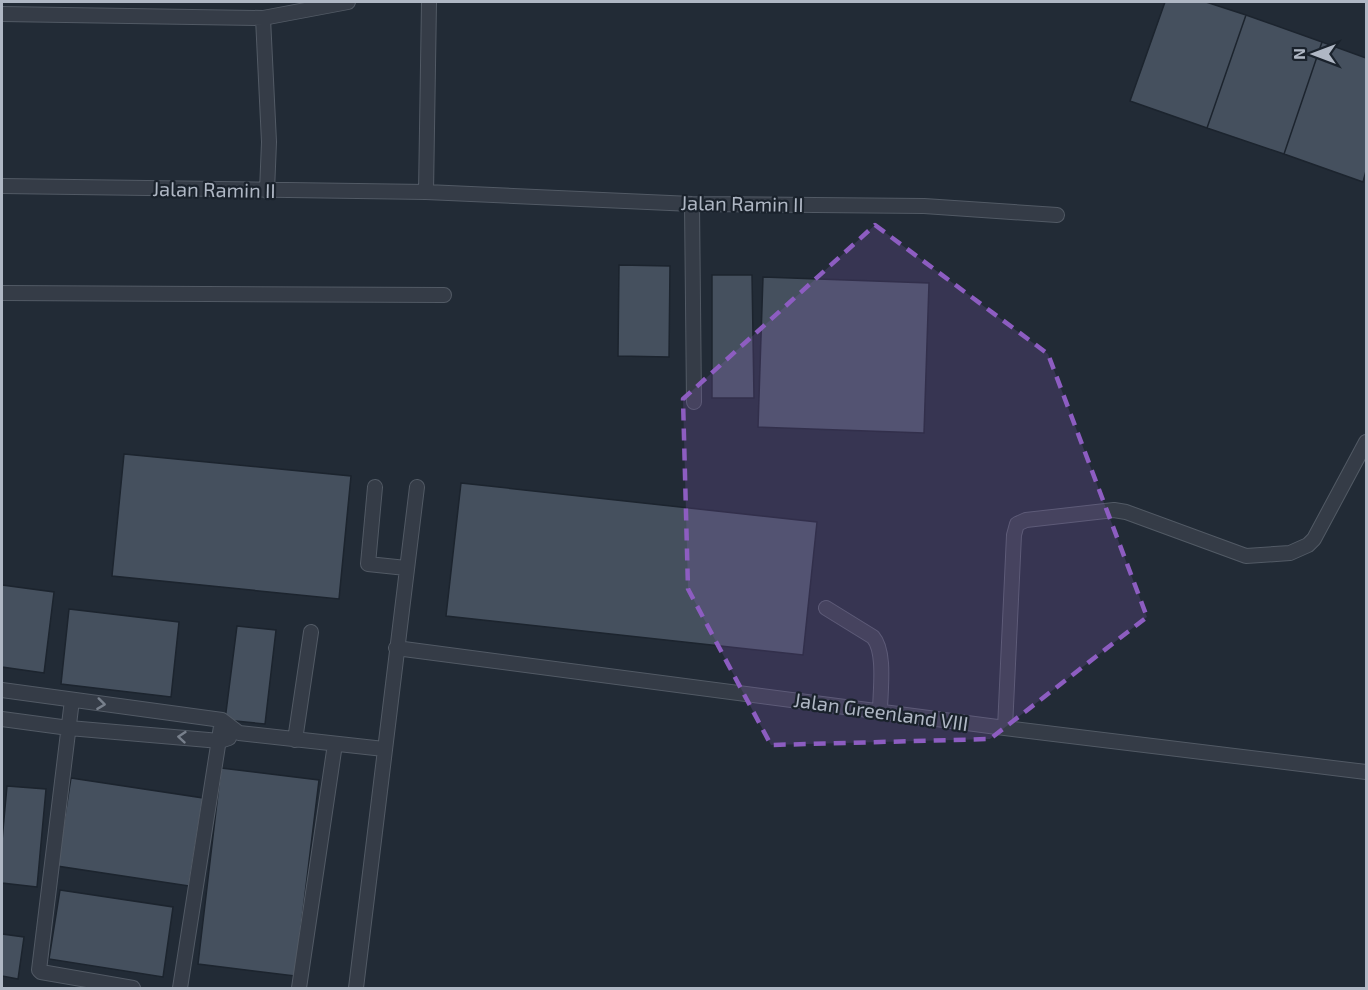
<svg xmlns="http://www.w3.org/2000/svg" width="1368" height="990" font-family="'Exo 2',sans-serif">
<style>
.building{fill:#45505e;stroke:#1c242e;stroke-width:1.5}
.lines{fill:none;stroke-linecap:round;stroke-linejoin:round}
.service-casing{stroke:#525a65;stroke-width:16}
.service{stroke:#353c47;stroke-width:14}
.oneway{stroke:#78808c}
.marked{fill:#8d5dc1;fill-opacity:0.2;stroke:#8d5dc1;stroke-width:4.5;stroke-dasharray:12 8;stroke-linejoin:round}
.labels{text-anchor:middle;stroke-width:4.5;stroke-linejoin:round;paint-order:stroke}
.street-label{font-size:20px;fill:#afb7c4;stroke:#1a222c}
</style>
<rect width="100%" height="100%" fill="#222b36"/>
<!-- building -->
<path class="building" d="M1165,2H1206L1246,15L1207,128L1130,101Z
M1246,15L1322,42L1284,154L1207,128Z
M1322,42L1366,58V171L1363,182L1284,154Z
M619,265L670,266L669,357L618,356Z
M712,275H752L754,398H712Z
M763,277L929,283L924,433L758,427Z
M124,454L351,476L339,599L112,576Z
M461,483L817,522L803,655L446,616Z
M2,585L54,592L44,673L2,667Z
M69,609L179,622L171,697L61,684Z
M237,626L276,630L265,724L225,720Z
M221,768L319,780L295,976L198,964Z
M71,778L203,798L189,886L57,866Z
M7,786L46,789L37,887L2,883V841Z
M60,890L173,907L163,977L49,959Z
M2,934L24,937L18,979L2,976Z"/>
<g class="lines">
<!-- service casing -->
<g class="service-casing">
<path id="service" d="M2,14L263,18
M2,186L426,192L692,204L924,206L1057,215
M267,191L269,142L263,18L348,2
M426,192L429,2
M692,204L694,402
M2,293L444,295
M375,487L368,564L406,568
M826,608L873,637C886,652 880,692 880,712
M396,648L1005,728L1366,772
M2,690L222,720L239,733L384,749
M72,700L39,970L41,972L133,988
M2,719L69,728L220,741L229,738
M1005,728L1014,535L1017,524L1026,520L1114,510L1126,512L1246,556L1290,553L1308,545L1314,539L1366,442
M295,740L311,632
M180,988L222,720
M299,988L335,744
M356,988L417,487"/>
</g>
<!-- service -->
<use href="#service" class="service"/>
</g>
<!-- one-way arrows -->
<defs><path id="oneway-chevron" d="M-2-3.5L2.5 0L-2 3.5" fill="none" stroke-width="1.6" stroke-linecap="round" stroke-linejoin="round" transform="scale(1.5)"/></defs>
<g class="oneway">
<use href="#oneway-chevron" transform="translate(101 704) rotate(7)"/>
<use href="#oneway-chevron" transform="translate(182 737) rotate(-175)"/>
</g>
<!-- marked area -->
<path class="marked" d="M875,225L1048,354L1147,617L990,739L771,745L688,589L683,399Z"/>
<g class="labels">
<!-- street labels -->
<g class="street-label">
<text transform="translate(214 190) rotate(1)" y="7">Jalan Ramin II</text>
<text transform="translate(742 204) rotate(1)" y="7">Jalan Ramin II</text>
<text transform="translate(881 712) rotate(8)" y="7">Jalan Greenland VIII</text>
</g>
</g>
<!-- border -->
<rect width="1368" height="990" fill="none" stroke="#afb7c4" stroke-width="6"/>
<!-- north arrow -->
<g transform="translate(1314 54) rotate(270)" stroke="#1a222c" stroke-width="4.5" paint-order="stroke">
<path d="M0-4.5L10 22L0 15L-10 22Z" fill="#afb7c4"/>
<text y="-9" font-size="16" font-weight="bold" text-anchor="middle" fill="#afb7c4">N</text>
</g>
</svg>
